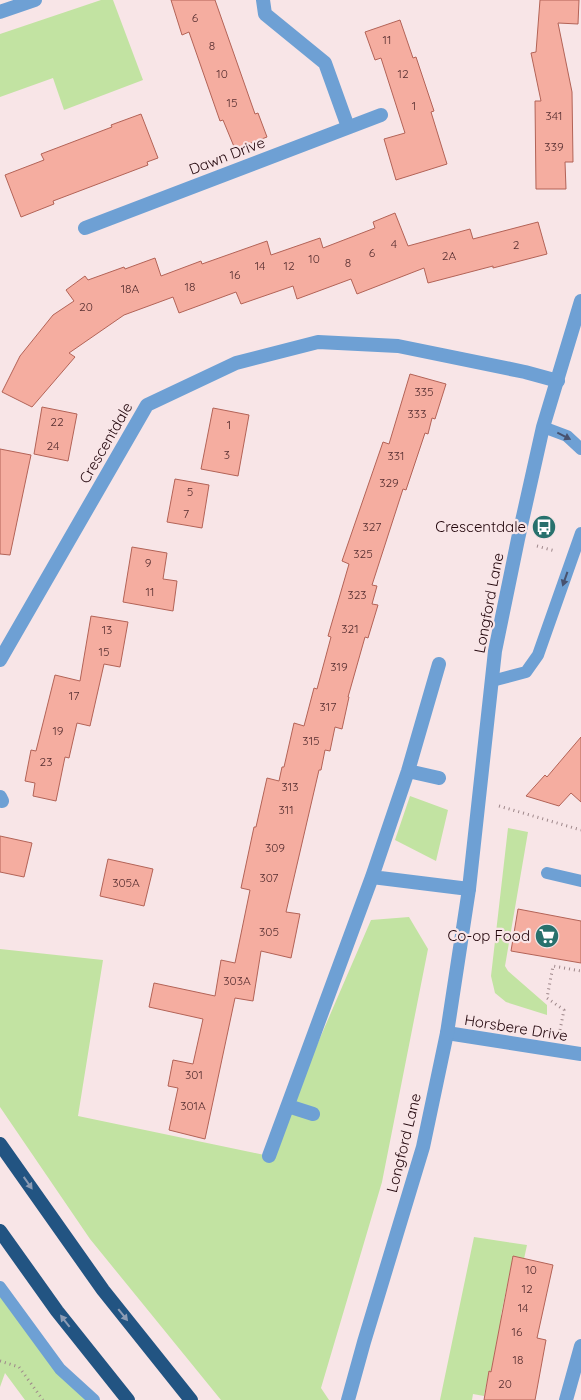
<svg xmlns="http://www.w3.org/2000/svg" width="581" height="1400" font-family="Quicksand,sans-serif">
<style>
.green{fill:#c2e3a2}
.building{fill:#f5ada0;stroke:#b36357}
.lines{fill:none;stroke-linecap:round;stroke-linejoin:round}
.path{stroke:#9e878a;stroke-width:3;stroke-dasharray:1 4;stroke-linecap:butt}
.service{stroke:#6ea0d4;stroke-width:12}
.minor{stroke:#6ea0d4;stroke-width:14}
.tertiary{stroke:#6ea0d4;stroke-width:14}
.trunk{stroke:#225482;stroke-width:14}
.oneway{fill:#48526f}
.oneway2{fill:#8d9cb4}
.labels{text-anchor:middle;stroke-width:4.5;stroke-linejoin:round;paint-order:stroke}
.number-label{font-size:12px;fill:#562e30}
.street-label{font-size:15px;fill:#21040a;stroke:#f8e5e7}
.poi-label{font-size:15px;fill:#21040a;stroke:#f8e5e7;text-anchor:end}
</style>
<rect width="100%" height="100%" fill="#f8e5e7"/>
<!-- green -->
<path class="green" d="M101,0H113L143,80L64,110L53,78L0,97V34Z
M410,796L448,810L436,861L395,840Z
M508,828L528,832L505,966L508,971L547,1005V1015L506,1002L495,993L491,976Z
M409,917L428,949L382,1182L321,1388L329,1400H221L90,1239L0,1107V949L103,960L78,1116L269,1156L371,920Z
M474,1237L527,1245L524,1259L513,1257L501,1315H502L491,1372H489L484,1396L473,1394L472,1400H440Z
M0,1287L87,1400H25L5,1373L0,1387Z"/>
<!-- building -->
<path class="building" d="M171,0H215L255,114L258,113L267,137L235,149L223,120L220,121L189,32L182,35Z
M540,0H579L578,24L558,23L572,92L573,162H565L566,189H536L535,101H541L531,53L536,52Z
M400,20L413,58L416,57L434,111L431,112L447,164L396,180L384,139L405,133L381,58L375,60L365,32Z
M141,114L158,158L147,162L148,165L53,201L54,204L21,217L5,175L44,160L41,154L112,127L111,125Z
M395,213L408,246L470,229L473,239L538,222L547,254L493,268V266L428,283L424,268L357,294L351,279L297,299L293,286L241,304L236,292L179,313L173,297L124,315L69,353L75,357L32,407L2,392L20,356L53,315L74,301L66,290L85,276L88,280L124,267L125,269L155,258L161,276L201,261L202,264L267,241L271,255L320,238L323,248L375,228L373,222Z
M410,374L446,384L435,419L432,418L428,434L425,433L406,490L403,489L372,585L377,586L372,604L378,605L368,638L365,637L348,697H349L342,729L335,727L330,751L325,750L321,770H319L286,912L300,914L291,958L261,951L253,1001L235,998L205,1139L169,1130L178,1088L168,1086L173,1060L193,1064L203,1019L149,1007L154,983L215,996L221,960L235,963L250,890L241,888L254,827H256L267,778L279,781L282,767H284L294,723L304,726L314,688L317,689L331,637L328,636L349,564L342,561L383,442L389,444Z
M42,407L77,414L68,461L34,454Z
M213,408L249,415L238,476L201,469Z
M0,449L31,455L10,555L0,554Z
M175,479L209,485L202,528L167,522Z
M132,547L167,553L163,579L177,581L173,611L123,602Z
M91,616L128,622L120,667L104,664L90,726L77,723L69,758L65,757L56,801L33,796L35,783L25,781L31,750L36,751L55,675L80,681Z
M581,737V802L571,793L559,806L526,796L545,775L547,777Z
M0,836L32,843L24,877L0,872Z
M108,859L153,869L144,906L100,896Z
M518,909L581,921V963L511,951Z
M513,1256L553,1265L537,1338L546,1340L535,1400H484L489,1371L491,1372Z"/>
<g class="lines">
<!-- path -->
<path class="path" d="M537,546L555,551
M499,806L581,830
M560,1030L564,1010L547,998L553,966L581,971
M0,1361L19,1367L43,1400"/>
<!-- service -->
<path class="service" d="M543,427L567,436L581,449
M492,681L526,672L538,655L581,533
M547,873L581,881
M0,1287L60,1369L94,1400"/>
<!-- minor -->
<path class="minor" d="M263,0L265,14L325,63L348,127
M0,12L35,0
M85,228L381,115
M0,660L147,405L236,363L318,342L398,346L525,372L558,381
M408,771L439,778
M0,797L2,801
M372,877L469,889
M447,1033L581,1054
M288,1106L313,1114
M269,1156L372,877L408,771L439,664
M566,1400L581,1346"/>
<!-- tertiary -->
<path class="tertiary" d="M348,1400L364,1342L423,1147L447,1033L469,889L495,651L518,539L543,427L581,301"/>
<!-- trunk -->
<path class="trunk" d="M0,1144L103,1290L191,1400
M0,1231L57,1311L128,1400"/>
</g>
<!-- one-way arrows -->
<defs><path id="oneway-solid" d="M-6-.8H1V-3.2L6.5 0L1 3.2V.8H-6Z" transform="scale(1.25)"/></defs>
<g class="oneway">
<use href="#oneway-solid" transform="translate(564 436) rotate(27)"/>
<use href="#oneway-solid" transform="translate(565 579) rotate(109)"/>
</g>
<g class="oneway2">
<use href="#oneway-solid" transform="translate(28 1183) rotate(55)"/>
<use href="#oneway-solid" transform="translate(123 1315) rotate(51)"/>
<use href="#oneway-solid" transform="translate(65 1321) rotate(-128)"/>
</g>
<!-- icons -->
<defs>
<g id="bus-disc" transform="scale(1.25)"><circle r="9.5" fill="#28716d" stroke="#f8e5e7"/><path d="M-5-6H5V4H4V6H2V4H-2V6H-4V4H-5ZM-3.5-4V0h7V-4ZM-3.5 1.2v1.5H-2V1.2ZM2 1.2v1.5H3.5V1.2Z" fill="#fff"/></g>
<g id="supermarket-disc" transform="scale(1.25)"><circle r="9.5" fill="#28716d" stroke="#f8e5e7"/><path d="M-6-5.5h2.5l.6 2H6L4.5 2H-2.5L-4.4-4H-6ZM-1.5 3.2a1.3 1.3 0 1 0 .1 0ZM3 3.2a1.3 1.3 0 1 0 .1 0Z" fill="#fff"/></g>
</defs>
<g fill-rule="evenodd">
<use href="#bus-disc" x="544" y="527"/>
<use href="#supermarket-disc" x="547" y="936"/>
</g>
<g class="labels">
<!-- number labels -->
<g class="number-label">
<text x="195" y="22">6</text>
<text x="387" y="44">11</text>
<text x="212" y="50">8</text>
<text x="222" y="78">10</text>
<text x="403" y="78">12</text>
<text x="232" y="107">15</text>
<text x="414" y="110">1</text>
<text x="554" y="120">341</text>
<text x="554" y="151">339</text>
<text x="394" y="248">4</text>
<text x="516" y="249">2</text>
<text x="372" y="257">6</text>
<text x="449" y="260">2A</text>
<text x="314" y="263">10</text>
<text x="348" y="267">8</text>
<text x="260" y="270">14</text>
<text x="289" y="270">12</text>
<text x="235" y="279">16</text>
<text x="190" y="291">18</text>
<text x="130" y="293">18A</text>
<text x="86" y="311">20</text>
<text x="424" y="396">335</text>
<text x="417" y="418">333</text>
<text x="57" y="426">22</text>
<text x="229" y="429">1</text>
<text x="53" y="450">24</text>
<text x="227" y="459">3</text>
<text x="396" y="460">331</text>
<text x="389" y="487">329</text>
<text x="190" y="496">5</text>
<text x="186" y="518">7</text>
<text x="372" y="531">327</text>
<text x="363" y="558">325</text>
<text x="148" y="567">9</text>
<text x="150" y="596">11</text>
<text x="357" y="599">323</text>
<text x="350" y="633">321</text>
<text x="107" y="634">13</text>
<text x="104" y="656">15</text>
<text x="339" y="671">319</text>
<text x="74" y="700">17</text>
<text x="328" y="711">317</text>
<text x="58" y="735">19</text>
<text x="311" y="745">315</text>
<text x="46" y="766">23</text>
<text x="290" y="791">313</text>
<text x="286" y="814">311</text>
<text x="275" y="852">309</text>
<text x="269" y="882">307</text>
<text x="126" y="887">305A</text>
<text x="269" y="936">305</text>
<text x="237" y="985">303A</text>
<text x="194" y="1079">301</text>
<text x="193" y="1110">301A</text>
<text x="531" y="1274">10</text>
<text x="527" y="1293">12</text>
<text x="523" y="1312">14</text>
<text x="517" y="1336">16</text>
<text x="518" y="1364">18</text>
<text x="505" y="1388">20</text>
</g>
<!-- street labels -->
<g class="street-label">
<text transform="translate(227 156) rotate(-21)" y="5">Dawn Drive</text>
<text transform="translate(106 443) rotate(-60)" y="5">Crescentdale</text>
<text transform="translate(489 603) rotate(-79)" y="5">Longford Lane</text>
<text transform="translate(516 1028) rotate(9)" y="5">Horsbere Drive</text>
<text transform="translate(404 1143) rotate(-76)" y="5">Longford Lane</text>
</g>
<!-- poi labels -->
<g class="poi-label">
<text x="526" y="532">Crescentdale</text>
<text x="530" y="941">Co-op Food</text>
</g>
</g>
</svg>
